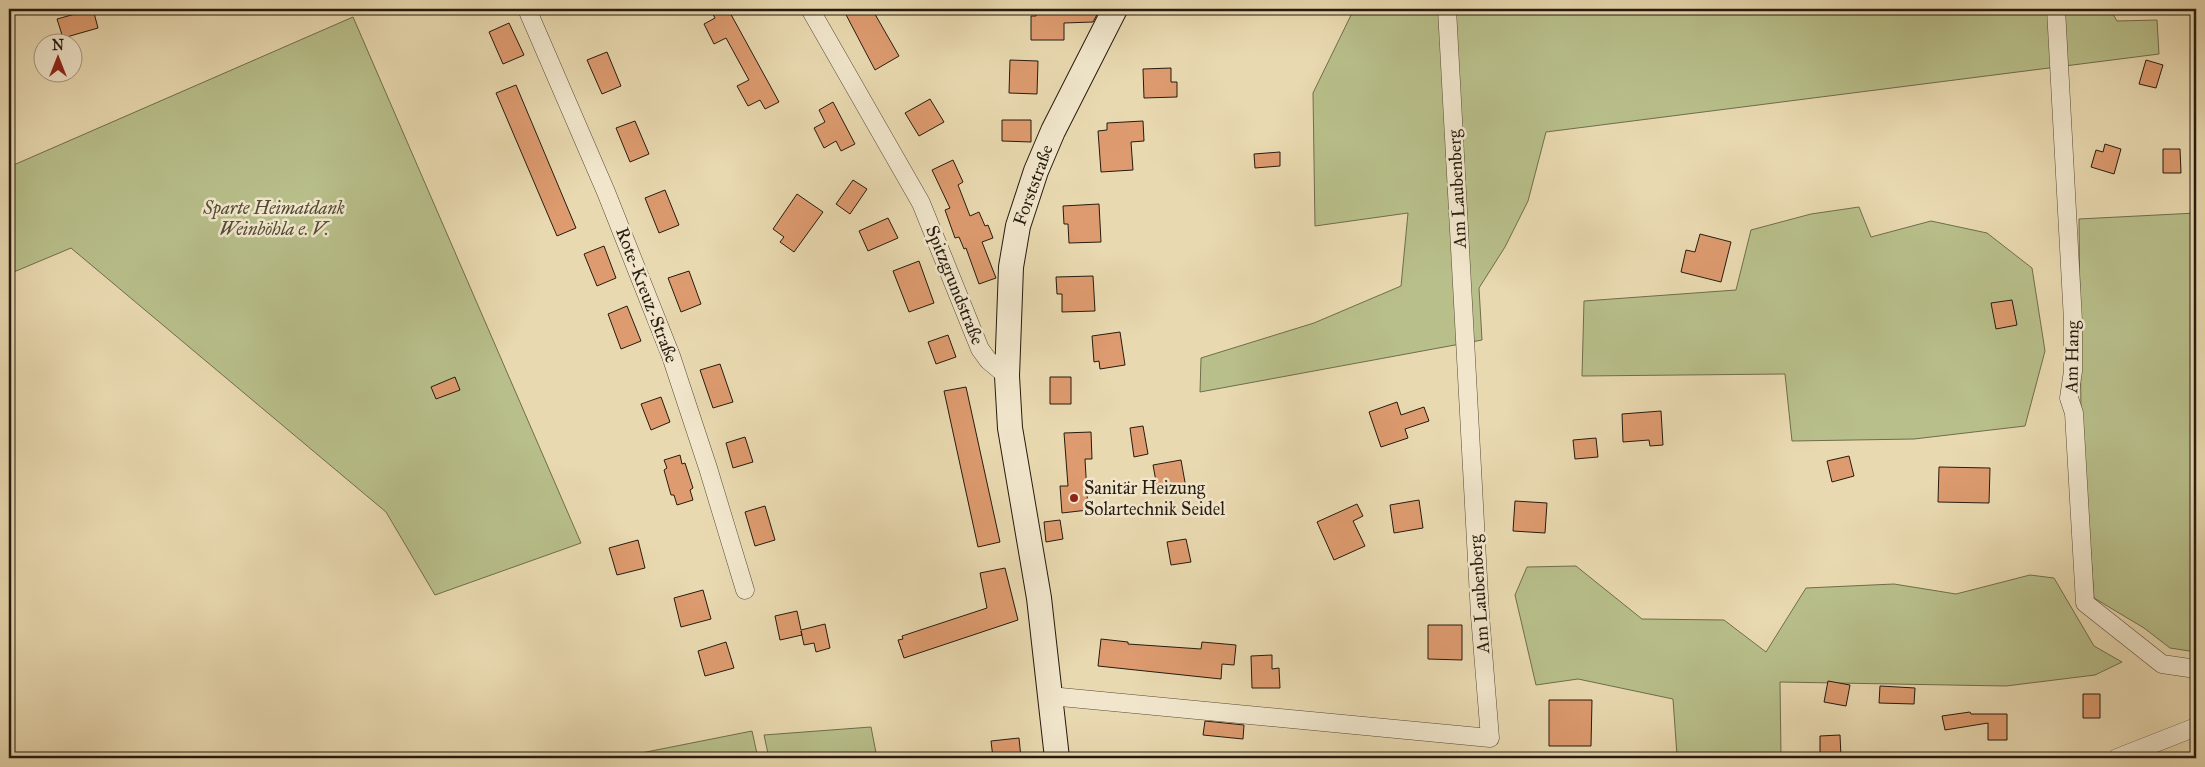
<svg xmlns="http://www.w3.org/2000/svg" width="2205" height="767" font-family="'IM FELL Great Primer',serif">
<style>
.green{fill:#b8bf8a;stroke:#6f6d4c}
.building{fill:#dd9b6f;stroke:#261b0f}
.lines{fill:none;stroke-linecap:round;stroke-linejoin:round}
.street-casing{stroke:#574a37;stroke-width:19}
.secondary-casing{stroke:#261b0f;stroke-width:26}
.street{stroke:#f1e6cc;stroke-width:18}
.secondary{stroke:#f1e6cc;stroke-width:24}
.poi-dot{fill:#8f2418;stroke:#f1e6cc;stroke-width:2}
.labels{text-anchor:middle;stroke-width:5;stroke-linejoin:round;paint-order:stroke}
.street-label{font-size:18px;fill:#261b0f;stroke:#f1e6cc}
.park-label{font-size:18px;font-style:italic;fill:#524c34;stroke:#f1e6cc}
.poi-label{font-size:18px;fill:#261b0f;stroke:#f1e6cc;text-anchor:start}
</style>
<rect width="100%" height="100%" fill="#e9d9b0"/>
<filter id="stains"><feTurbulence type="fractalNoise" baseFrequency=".004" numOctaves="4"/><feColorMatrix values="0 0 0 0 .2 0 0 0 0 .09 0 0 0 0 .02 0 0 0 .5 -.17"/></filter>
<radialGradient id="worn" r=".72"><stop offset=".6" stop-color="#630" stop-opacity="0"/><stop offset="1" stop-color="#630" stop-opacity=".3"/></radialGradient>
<!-- green -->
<path class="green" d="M1354,9H2110L2117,21L2157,20L2159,54L1546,132L1528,201L1505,247L1479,288L1482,340L1200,392L1201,358L1314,323L1401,286L1408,213L1315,226L1313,93Z
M353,17L581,543L435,595L386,512L71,248L9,274V167Z
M1859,207L1871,237L1931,221L1987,233L2032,268L2045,351L2025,426L1914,439L1792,441L1785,374L1582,376L1584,301L1736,290L1751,230L1811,214Z
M2196,213V652L2170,648L2144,628L2094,598L2081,416L2079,219Z
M1576,566L1642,619L1724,620L1766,652L1806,588L1894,584L1956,594L2030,575L2054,578L2094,646L2122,662L2095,675L2006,686L1780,682L1781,758L1677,756L1673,699L1578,679L1536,685L1515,595L1527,567Z
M871,727L877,758H769L764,735Z
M752,731L758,758H616Z"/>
<!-- building -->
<path class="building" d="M93,9L98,28L63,38L57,19Z
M710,9H728L779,102L765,109L760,100L748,106L737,86L749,80L726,38L714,44L704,24L715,18Z
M843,9H872L899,56L875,70Z
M1035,9H1100L1093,22L1064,23V40H1031V16H1036Z
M509,23L524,55L503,64L489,32Z
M607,52L621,86L602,94L587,60Z
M1010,60L1038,61L1037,94L1009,93Z
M2146,60L2163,65L2156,88L2139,84Z
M1171,68V82H1177V97L1144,98L1143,69Z
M516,85L576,228L557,236L496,93Z
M930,99L944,122L919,136L905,113Z
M833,102L855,144L841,151L836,141L824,148L814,128L825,122L819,110Z
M1002,120H1031V142L1002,141Z
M635,121L649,154L630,162L616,128Z
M1143,121L1144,141L1131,142L1133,170L1101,172L1098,131L1107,130V123Z
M2105,144L2121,149L2114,174L2091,167L2096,150L2103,152Z
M2163,149H2180L2181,173H2163Z
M1280,152V166L1255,168L1254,154Z
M953,160L963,182L958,185L970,216L979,212L985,226L988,225L993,238L982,242L996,278L979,284L966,248L964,249L959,237L955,238L945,210L950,208L932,170Z
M853,180L867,189L850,214L836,204Z
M665,190L679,225L659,233L645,198Z
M797,194L823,212L794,252L780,242L784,237L773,229Z
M1099,204L1101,242L1069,243L1068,224H1064L1063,206Z
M888,218L898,238L868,251L859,231Z
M1700,234L1731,242L1721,282L1681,272L1686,250L1695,252Z
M604,246L616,278L597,286L584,254Z
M919,261L934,303L909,312L893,271Z
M689,271L701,304L681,312L668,278Z
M1093,276L1095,311L1062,312V294H1057L1056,277Z
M2012,300L2017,325L1996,329L1991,303Z
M627,306L641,341L621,349L608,314Z
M1120,332L1125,365L1100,369L1099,361L1094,362L1092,336Z
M948,335L956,357L936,364L928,342Z
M720,364L733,402L713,408L700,370Z
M455,377L460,390L436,399L431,387Z
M1050,377H1071V404H1050Z
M966,387L1000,542L978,547L944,391Z
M661,397L670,422L651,430L641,404Z
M1397,402L1401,415L1424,407L1429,421L1405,429L1408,438L1381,447L1369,412Z
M1661,411L1663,445L1650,446L1649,440L1623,442L1622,414Z
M1143,426L1148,454L1134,457L1130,428Z
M1091,432L1092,459H1085L1088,510L1062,513L1060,486H1068L1064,433Z
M745,437L753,462L733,468L726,443Z
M1596,438L1598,457L1575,459L1573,440Z
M680,455L682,464L685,463L693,488L690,490L693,500L677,505L674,495H671L664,470L667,468L664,460Z
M1849,456L1854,476L1832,482L1827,461Z
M1181,460L1186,488L1158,492L1153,465Z
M1939,467L1990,468L1989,503L1938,502Z
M1419,500L1423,528L1394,533L1390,505Z
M1515,501L1547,503L1545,533L1513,531Z
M1357,504L1363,516L1353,521L1365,546L1334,560L1317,522Z
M765,506L775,540L755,546L745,512Z
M1060,520L1063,539L1046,542L1044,522Z
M1186,539L1191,562L1171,565L1167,542Z
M638,540L645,568L617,575L609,548Z
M1005,568L1018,620L904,658L898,640L903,639L902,636L987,608L980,573Z
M703,590L711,619L681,627L674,598Z
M797,611L801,630L825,624L830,648L816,652L814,643L804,645L801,631L802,635L780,640L775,616Z
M1428,625H1462V660L1428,659Z
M1101,639L1128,642V644L1201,649L1202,642L1236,645L1234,665L1222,664L1221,679L1098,666Z
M726,642L734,668L705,676L698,651Z
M1272,655V669L1279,668L1280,688H1252L1251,656Z
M1828,681L1850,685L1846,706L1824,702Z
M1880,686L1915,688L1914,704L1879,703Z
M2083,694H2100V718H2083Z
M1549,700H1592L1591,746H1549Z
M1970,712L1971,714H2007V740H1988V723L1945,730L1942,716Z
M1205,721L1244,725L1243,739L1203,735Z
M1840,735L1841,757H1820V736Z
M1019,738L1021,758H993L991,741Z"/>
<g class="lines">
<!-- street casing -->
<g class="street-casing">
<path id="street" d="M527,9L606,192L671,356L708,468L745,590
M810,9L921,203L980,349L988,360L1007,376
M2056,9L2073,321V371L2069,398L2074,413L2085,603L2162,664L2196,669
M1050,696L1490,738L1480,615L1447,9
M2117,758L2196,727"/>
</g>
<!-- secondary casing -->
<g class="secondary-casing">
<path id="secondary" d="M1057,758L1039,598L1010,428L1007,376L1011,267L1018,226L1036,171L1053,131L1115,9"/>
</g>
<!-- street -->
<use href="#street" class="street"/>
<!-- secondary -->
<use href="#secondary" class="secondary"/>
</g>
<!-- markers -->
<circle class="poi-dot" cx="1074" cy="498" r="5"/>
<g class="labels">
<!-- street labels -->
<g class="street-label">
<text transform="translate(1033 185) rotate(-70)" y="6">Forststraße</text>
<text transform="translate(1457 189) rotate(-93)" y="6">Am Laubenberg</text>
<text transform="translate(955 285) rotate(68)" y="6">Spitzgrundstraße</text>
<text transform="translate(647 295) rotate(69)" y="6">Rote-Kreuz-Straße</text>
<text transform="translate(2072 357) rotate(-89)" y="6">Am Hang</text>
<text transform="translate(1479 594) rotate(-94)" y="6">Am Laubenberg</text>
</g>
<!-- park labels -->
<g class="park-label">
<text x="274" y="214">Sparte Heimatdank<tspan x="274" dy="21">Weinböhla e. V.</tspan></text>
</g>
<!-- poi labels -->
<g class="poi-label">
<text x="1084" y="494">Sanitär Heizung<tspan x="1084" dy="21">Solartechnik Seidel</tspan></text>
</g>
</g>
<!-- margin -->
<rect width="2205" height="767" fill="none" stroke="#e9d9b0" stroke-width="30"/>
<rect x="10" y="10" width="2185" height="747" fill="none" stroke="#261b0f" stroke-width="2.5"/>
<rect x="15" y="15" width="2175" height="737" fill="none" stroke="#261b0f"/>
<!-- north arrow -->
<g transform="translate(58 58)"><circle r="24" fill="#f1e6cc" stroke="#a09580"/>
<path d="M0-4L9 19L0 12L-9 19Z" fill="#8f2418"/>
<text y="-8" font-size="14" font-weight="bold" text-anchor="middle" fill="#261b0f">N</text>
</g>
<rect width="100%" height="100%" filter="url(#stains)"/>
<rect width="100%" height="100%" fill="url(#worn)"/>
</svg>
